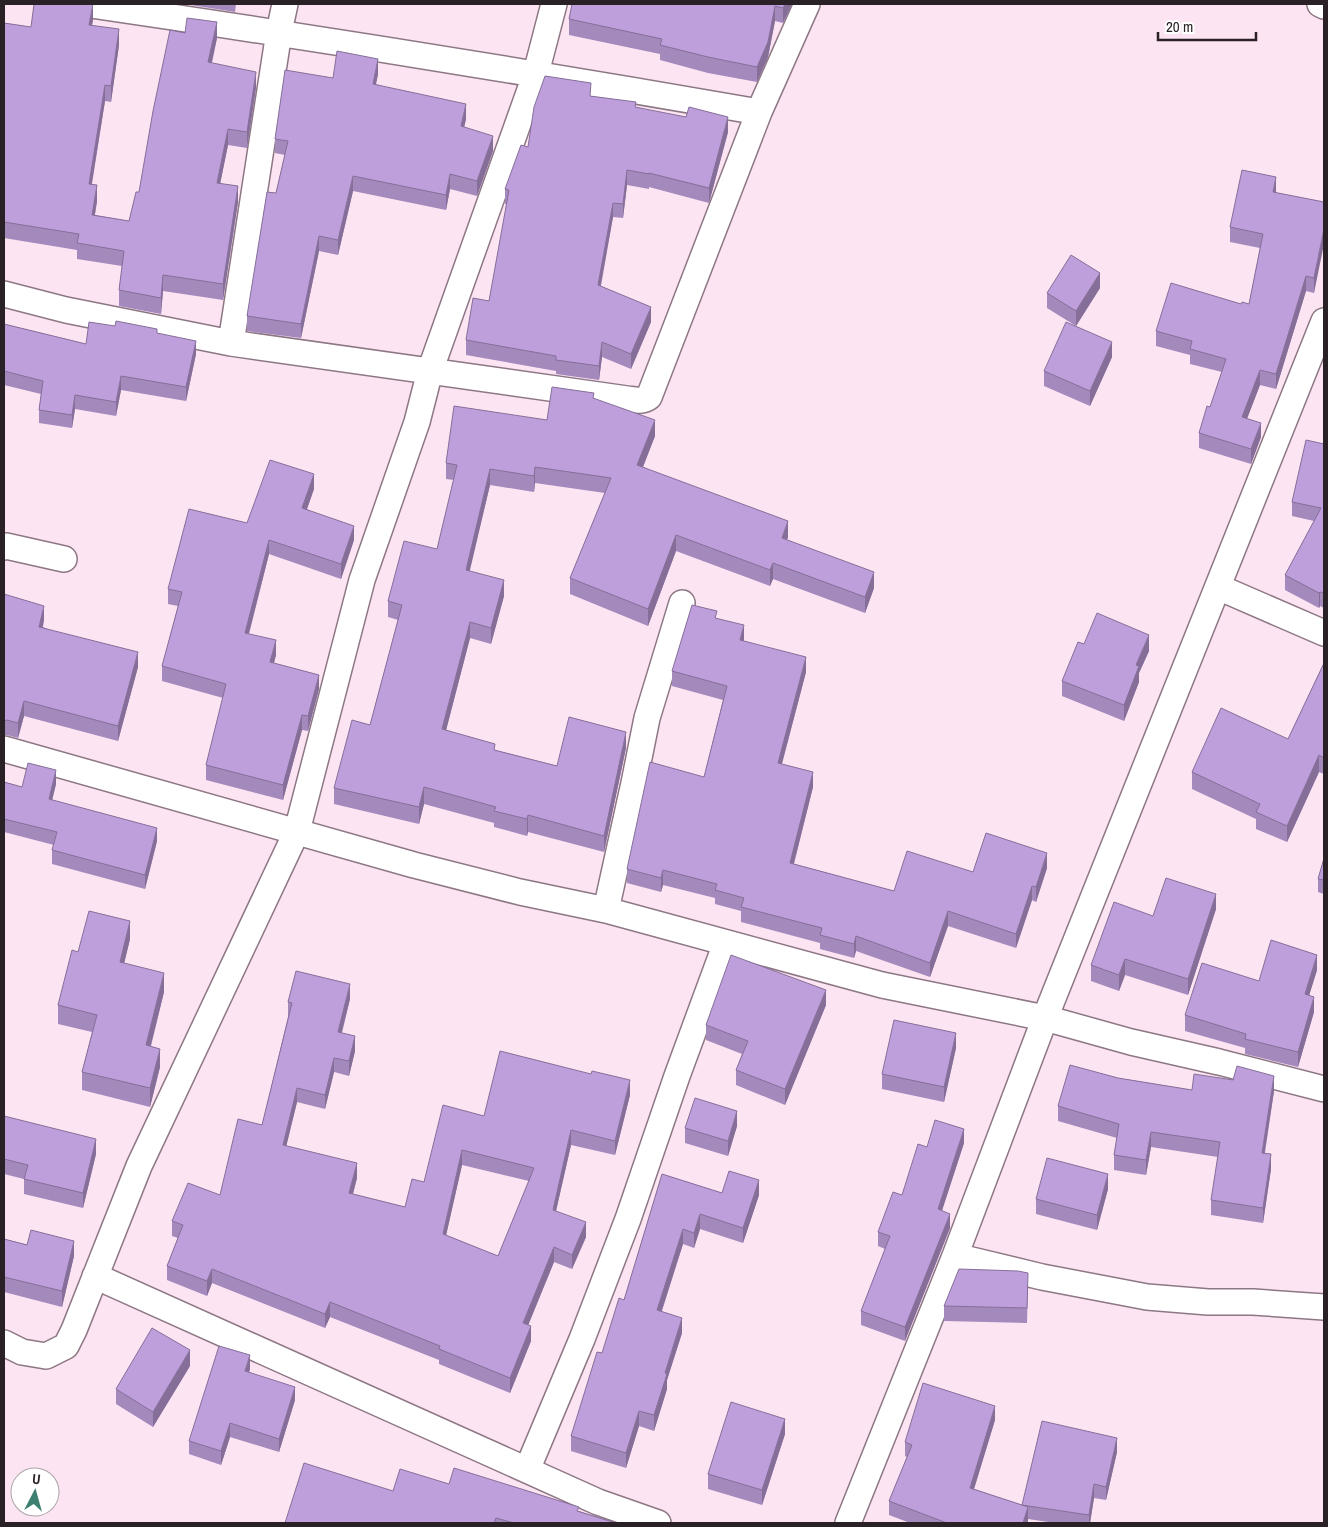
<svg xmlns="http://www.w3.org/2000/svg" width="1328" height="1527" font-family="'Archivo Narrow',sans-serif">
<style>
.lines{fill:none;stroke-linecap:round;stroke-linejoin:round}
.minor-casing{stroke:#8d7785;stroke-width:28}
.minor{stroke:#fff;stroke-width:25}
.wall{fill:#a389bc;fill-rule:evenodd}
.shaded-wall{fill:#856f99}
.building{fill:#be9fdb;stroke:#856f99;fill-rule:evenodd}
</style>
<rect width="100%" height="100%" fill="#fde4f3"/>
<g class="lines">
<!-- minor casing -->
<g class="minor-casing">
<path id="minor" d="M84,4C310,37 534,73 759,112
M1320,4L1324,6
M4,294L66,310L231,343L627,399C635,400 643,402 649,397L759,112L807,4
M231,343L279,32L285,4
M4,547L6,546L64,559
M1218,587L1324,633
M4,749L414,865L520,892L606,910L882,985L1045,1018L1131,1042L1219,1062L1324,1089
M606,910L634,783L647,718L682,603
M955,1256L1042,1277L1147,1297L1208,1302H1253L1324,1307
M95,1276L598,1502L658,1523
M4,1343L22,1352L46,1356L66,1346L74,1330L139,1166L297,831L362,580L417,422L430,371L536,73L554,4
M527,1470L582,1339L628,1219L677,1076L726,943
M848,1523L955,1256L1045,1018L1324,321"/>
</g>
<!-- minor -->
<use href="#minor" class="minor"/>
</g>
<!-- wall -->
<path class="wall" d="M191,4H236L235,12L191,5Z
M792,4L783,23L775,21L768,57L757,82L708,73L660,60V54L569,35V19Z
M93,20L92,25L119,45L111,102L105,101L92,184L97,201L95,215L129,221L139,192L185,33L217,38L212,63L256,88L247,148L228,145L220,184L238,202L223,300L163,291L161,314L119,306V290L122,266L77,259V250L4,238V23L31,27Z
M378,74L376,84L466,119L464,127L493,151L477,196L450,189L446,210L353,191L338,255L319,251L301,338L247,331V316L285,155L275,153V139L333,78Z
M591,96L636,107L728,132L709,203L649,187V189L627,185L623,218L613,217L601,286L651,322L631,369L602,357L599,380L556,374V371L466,355V340L489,301L507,204H505V189L528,147Z
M1276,191V193L1324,202L1314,293L1306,291L1276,389L1260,385L1247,418L1261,437L1251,464L1199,448V433L1210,407L1222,372L1190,364V355L1156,346V331L1241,304H1249L1260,248L1230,242V227Z
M1100,288L1076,326L1047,308V293Z
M4,324L86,344L157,333L196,354L186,401L121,390L116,416L75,409L72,428L39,423V410L41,394L4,385Z
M1112,357L1090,406L1044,386V371Z
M594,398L655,436L643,467L788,537L787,540L874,588L865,613L773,579L770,586L676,551L648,626L570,594V578L605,493L535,483L534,492L490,485L469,571L504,596L491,644L470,638L446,730L495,750L557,766L626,748L604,852L528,832L527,836L494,827V823L424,804L419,824L334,804V788L370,725L398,620L388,617V601L437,549L454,480L446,479V463L547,420Z
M1324,444V608L1320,606L1319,608L1285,590V575L1314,521L1292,516V502Z
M314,489L307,509L354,540L341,579L269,554L249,634L276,655L274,663L319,689L308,731L302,730L283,800L206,780V765L223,698L162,681V666L178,606L168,604V589L247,523Z
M4,594L44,620L43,627L138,667L118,741L24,716L18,738L7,735H4Z
M717,618L744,640V641L806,672L782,764L813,787L794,864L894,891L973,872L1047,868L1036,902L1032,900L1016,948L948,926L930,977L856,951L854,958L820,949V943L741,922V911L715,904V898L663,885L661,892L627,883V869L704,777L723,700L672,686V671Z
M1084,644L1149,651L1139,673V682L1124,721L1062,696V681Z
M1324,663V774L1319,772L1287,842L1256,829V819L1192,789V772L1288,739Z
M4,782L22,787L56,784L52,800L157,841L145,889L52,864V850L54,845L4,832Z
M1324,858V894L1318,892V879Z
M1216,909L1188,995L1125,975L1119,991L1091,981V965L1153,916Z
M130,939L124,963L164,992L151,1046L160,1067L150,1107L82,1090V1072L92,1032L58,1024V1005L78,952Z
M1317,970L1309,995L1314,1012L1298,1067L1245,1054V1048L1185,1031V1015L1259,981Z
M350,999L342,1033L355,1051L349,1076L334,1072L325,1109L297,1102L286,1146L357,1178L353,1194L405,1207L424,1182L484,1116L630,1095L615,1155L571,1145L556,1211L586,1237L572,1269L554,1262L528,1325L531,1341L510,1393L439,1364V1360L330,1317L325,1328L212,1283L207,1296L167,1280V1266L178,1238L172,1236V1221L220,1195L262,1125L288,1017V1002ZM462,1165L529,1181L498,1256L446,1235Z
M826,1005L785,1105L736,1085V1070L742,1054L706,1040V1025Z
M956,1048L944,1102L882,1089V1074Z
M1118,1078L1192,1090L1274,1091L1265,1153L1271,1169L1263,1223L1211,1215V1200L1218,1157L1151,1147L1146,1175L1114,1170V1155L1117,1138L1058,1121V1106Z
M4,1116L96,1154L83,1208L24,1194V1179L4,1174Z
M737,1126L728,1156L685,1143V1128Z
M964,1143L942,1210L950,1228L905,1341L861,1325V1311L885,1249L878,1246V1232L902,1195L927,1147Z
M662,1174L722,1193L759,1195L743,1243L700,1229L694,1248L683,1244L662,1311L682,1333L667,1380V1389L654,1431L639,1426L626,1468L571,1451V1436L602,1353L624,1300Z
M1108,1189L1097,1230L1036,1214V1199Z
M4,1239L74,1256L62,1307L4,1292Z
M1028,1288L1027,1323L944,1321V1306Z
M190,1366L153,1427L116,1404V1389Z
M250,1369L249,1372L295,1400L279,1452L230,1437L221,1465L189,1454V1441Z
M995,1420L974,1489L1022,1505L1117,1452L1106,1500L1094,1498L1090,1523H1055L1028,1519V1523H910L889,1515V1501L907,1457L905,1456V1442Z
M785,1434L762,1505L708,1489V1474Z
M449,1484L579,1511L616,1523H285L393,1491Z"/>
<!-- shaded-wall -->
<path class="shaded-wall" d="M93,4V20L89,41V25Z
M785,4H792L783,23V8Z
M775,6V21L768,57L757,82V67Z
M217,22V38L208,78V62Z
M119,29V45L111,102V86Z
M378,59V74L373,98V84Z
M256,72V88L247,148V132Z
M105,85V101L89,200V184Z
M466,104V119L461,141V126Z
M728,117V132L709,203V188Z
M228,129V145L217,199V183Z
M493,136V151L477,196V181Z
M627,170V185L623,218V204Z
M450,174V189L446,210V195Z
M353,176V191L338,255V240Z
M1276,177V191L1273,207V192Z
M97,185V201L92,231V215Z
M238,186V202L223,300V284Z
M613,203V217L598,299V285Z
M1324,229V244L1314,293V278Z
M319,236V251L301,338V324Z
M1100,273V288L1076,326V311Z
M163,275V291L161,314V298Z
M1306,276V291L1276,389V374Z
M651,307V322L631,369V354Z
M196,341V354L186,401V387Z
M602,342V357L599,380V366Z
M1112,342V357L1090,406V391Z
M1260,370V385L1242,432V417Z
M121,376V390L116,416V402Z
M75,395V409L72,428V415Z
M655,420V436L637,482V465Z
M1261,423V437L1251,464V449Z
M535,467V483L534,492V476Z
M490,469V485L466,587V570Z
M314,474V489L302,523V508Z
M788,521V537L782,554V538Z
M354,526V540L341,579V564Z
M676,535V551L648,626V609Z
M269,540V554L245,648V633Z
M773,563V579L770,586V570Z
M874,572V588L865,613V597Z
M504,580V596L491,644V628Z
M1320,592V606L1319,608V593Z
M44,606V620L39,641V627Z
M470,622V638L442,746V729Z
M744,625V640L740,655V640Z
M1149,635V651L1139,673V682L1124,721V705L1136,665Z
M276,640V655L270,677V662Z
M138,652V667L118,741V726Z
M806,657V672L778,778V763Z
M319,675V689L308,731V716Z
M24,701V716L18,738V723Z
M302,715V730L283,800V785Z
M626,732V748L604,852V836Z
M1319,755V772L1287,842V826Z
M56,770V784L49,813V799Z
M813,772V787L790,878V863Z
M424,787V804L419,824V807Z
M528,815V832L527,836V819Z
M157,828V841L145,889V875Z
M1047,853V868L1036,902V887Z
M663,870V885L661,892V878Z
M1032,886V900L1016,948V934Z
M1216,894V909L1188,995V979Z
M948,911V926L930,977V963Z
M130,921V939L120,981V962Z
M856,936V951L854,958V944Z
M1317,955V970L1305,1009V994Z
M1125,959V975L1119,991V975Z
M164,973V992L146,1064V1045Z
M350,984V999L338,1046V1032Z
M826,990V1005L785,1105V1089Z
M1314,997V1012L1298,1067V1052Z
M956,1033V1048L944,1102V1087Z
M355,1036V1051L349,1076V1061Z
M160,1049V1067L150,1107V1088Z
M334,1058V1072L325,1109V1095Z
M1274,1076V1091L1262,1168V1153Z
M630,1080V1095L615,1155V1141Z
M297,1088V1102L283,1160V1145Z
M737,1111V1126L728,1156V1141Z
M964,1129V1143L938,1223V1209Z
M571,1130V1145L553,1224V1210Z
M1151,1132V1147L1146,1175V1160Z
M96,1139V1154L83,1208V1193Z
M462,1150V1165L443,1249V1234Z
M1271,1154V1169L1263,1223V1208Z
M357,1163V1178L349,1208V1193Z
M1108,1174V1189L1097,1230V1215Z
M759,1180V1195L743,1243V1228Z
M700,1214V1229L694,1248V1233Z
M950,1214V1228L905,1341V1327Z
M586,1222V1237L572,1269V1255Z
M683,1229V1244L657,1325V1310Z
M74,1241V1256L62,1307V1291Z
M554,1247V1262L523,1338V1323Z
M212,1269V1283L207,1296V1281Z
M330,1302V1317L325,1328V1314Z
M682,1318V1333L667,1380V1389L654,1431V1415L665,1373Z
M531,1326V1341L510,1393V1378Z
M190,1350V1366L153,1427V1412Z
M250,1355V1369L245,1384V1371Z
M295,1387V1400L279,1452V1439Z
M995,1406V1420L970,1502V1488Z
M639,1411V1426L626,1468V1453Z
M785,1419V1434L762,1505V1490Z
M230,1423V1437L221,1465V1451Z
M1117,1438V1452L1106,1500V1487Z
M1094,1484V1498L1090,1523H1089V1515Z
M1028,1507V1523H1023Z"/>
<!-- building -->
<path class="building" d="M34,4H93L89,25L119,29L111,86L105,85L89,184L97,185L92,215L129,221L136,192H139L153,111L170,30L185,33L187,18L217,22L208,62L256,72L247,132L228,129L217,183L238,186L223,284L163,275L161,298L119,290L124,251L77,243L79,234L4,222V23L31,27Z
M572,4H785L783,8L775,6L768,42L757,67L708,57L660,45L662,39L569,19Z
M337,51L378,59L373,84L466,104L461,126L493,136L477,181L450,174L446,195L353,176L338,240L319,236L301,324L247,316L267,192L276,193L288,141L275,139L285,70L333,78Z
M545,76L591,83L590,96L636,102L635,107L686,117L689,107L728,117L709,188L649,173V174L627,170L623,204L613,203L598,285L651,307L631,354L602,342L599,366L556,360V356L466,340L473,298L489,301L509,190L505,189L521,145L528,147L534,107Z
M1242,170L1276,177L1273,192L1324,202V229L1314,278L1306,276L1276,374L1260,370L1242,417L1261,423L1251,449L1199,433L1207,406L1210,407L1226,359L1190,349L1192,341L1156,331L1171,283L1241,304L1242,302L1249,304L1263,234L1230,227Z
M1071,255L1100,273L1076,311L1047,293Z
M116,321L157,329V333L196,341L186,387L121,376L116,402L75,395L72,415L39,410L43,381L4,371V324L86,344L89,322L115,326Z
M1066,322L1112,342L1090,391L1044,371Z
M552,387L594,393L593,398L655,420L637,465L788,521L782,538L874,572L865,597L773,563L770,570L676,535L648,609L570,578L611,478L535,467L534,476L490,469L466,570L504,580L491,628L470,622L442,729L495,744L494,750L557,766L569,717L626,732L604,836L528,815L527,819L494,811L496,807L424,787L419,807L334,788L352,720L370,725L402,605L388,601L404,541L437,549L457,465L446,463L454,406L547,420Z
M1306,440L1324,444V593L1320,592L1319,593L1285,575L1321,508L1292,502Z
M270,460L314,474L302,508L354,526L341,564L269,540L245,633L276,640L270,662L319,675L308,716L302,715L283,785L206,765L226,684L162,666L182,592L168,589L189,509L247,523Z
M4,594L44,606L39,627L138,652L118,726L24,701L18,723L7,720L4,721Z
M692,605L717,611L715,618L744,625L740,640L806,657L778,763L813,772L790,863L894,891L907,851L973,872L986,833L1047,853L1036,887L1032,886L1016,934L948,911L930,963L856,936L854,944L820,935L822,928L741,907L744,898L715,890L717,884L663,870L661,878L627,869L650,762L704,777L727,686L672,671Z
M1097,613L1149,635L1136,665L1139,666L1124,705L1062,681L1078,642L1084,644Z
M1324,663V758L1319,755L1287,826L1256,812L1260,804L1192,772L1221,708L1288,739Z
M28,763L56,770L49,799L157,828L145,875L52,850L57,832L4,819V782L22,787Z
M1324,858V880L1318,879Z
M1166,878L1216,894L1188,979L1125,959L1119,975L1091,965L1114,902L1153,916Z
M89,911L130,921L120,962L164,973L146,1045L160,1049L150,1088L82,1072L97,1015L58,1005L72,950L78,952Z
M1271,940L1317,955L1305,994L1314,997L1298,1052L1245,1039L1246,1034L1185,1015L1202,963L1259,981Z
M731,955L826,990L785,1089L736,1070L748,1041L706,1025Z
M296,971L350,984L338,1032L355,1036L349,1061L334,1058L325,1095L297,1088L283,1145L357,1163L349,1193L405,1207L412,1179L424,1182L443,1105L484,1116L500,1051L591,1074L592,1071L630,1080L615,1141L571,1130L553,1210L586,1222L572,1255L554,1247L523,1323L531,1326L510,1378L439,1349L440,1346L330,1302L325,1314L212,1269L207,1281L167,1266L183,1225L172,1221L188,1183L220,1195L238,1119L262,1125L292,1003L288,1002ZM462,1150L534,1168L498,1256L443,1234Z
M894,1020L956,1033L944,1087L882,1074Z
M1070,1065L1118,1078L1192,1090L1194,1074L1233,1080L1237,1066L1274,1076L1262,1153L1271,1154L1263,1208L1211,1200L1220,1142L1151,1132L1146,1160L1114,1155L1119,1124L1058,1106Z
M695,1098L737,1111L728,1141L685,1128Z
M4,1116L96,1139L83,1193L24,1179L28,1165L4,1159Z
M935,1120L964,1129L938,1209L950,1214L905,1327L861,1311L890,1236L878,1232L893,1192L902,1195L918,1144L927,1147Z
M1047,1158L1108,1174L1097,1215L1036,1199Z
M729,1171L759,1180L743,1228L700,1214L694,1233L683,1229L657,1310L682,1318L665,1373L667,1374L654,1415L639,1411L626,1453L571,1436L597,1352L602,1353L619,1298L624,1300L662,1174L722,1193Z
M31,1230L74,1241L62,1291L4,1277V1239L27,1245Z
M959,1269L1018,1271L1028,1273L1027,1308L944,1306Z
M152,1328L190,1350L153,1412L116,1389Z
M219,1346L250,1355L245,1371L295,1387L279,1439L230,1423L221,1451L189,1441Z
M923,1383L995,1406L970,1488L1028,1507L1023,1523H947L889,1501L912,1445L905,1442Z
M731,1402L785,1419L762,1490L708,1474Z
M1042,1421L1117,1438L1106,1487L1094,1484L1089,1515L1022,1505Z
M304,1463L393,1491L400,1469L449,1484L454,1468L579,1507L577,1511L616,1523H514L496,1518L494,1523H285Z"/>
<!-- border -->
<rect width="1328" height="1527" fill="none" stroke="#2a2126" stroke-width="10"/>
<!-- north arrow -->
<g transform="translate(35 1492) rotate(6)"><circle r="24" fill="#ffffff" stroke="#aaa6a8"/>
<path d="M0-4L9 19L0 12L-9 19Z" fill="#3d8072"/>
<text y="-8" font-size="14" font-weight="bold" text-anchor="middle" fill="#2a2126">U</text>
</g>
<!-- scale -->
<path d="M1158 32v8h98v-8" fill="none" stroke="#2a2126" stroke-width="2.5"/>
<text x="1166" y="32" font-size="15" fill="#2a2126" stroke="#ffffff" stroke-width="4" paint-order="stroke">20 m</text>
</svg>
